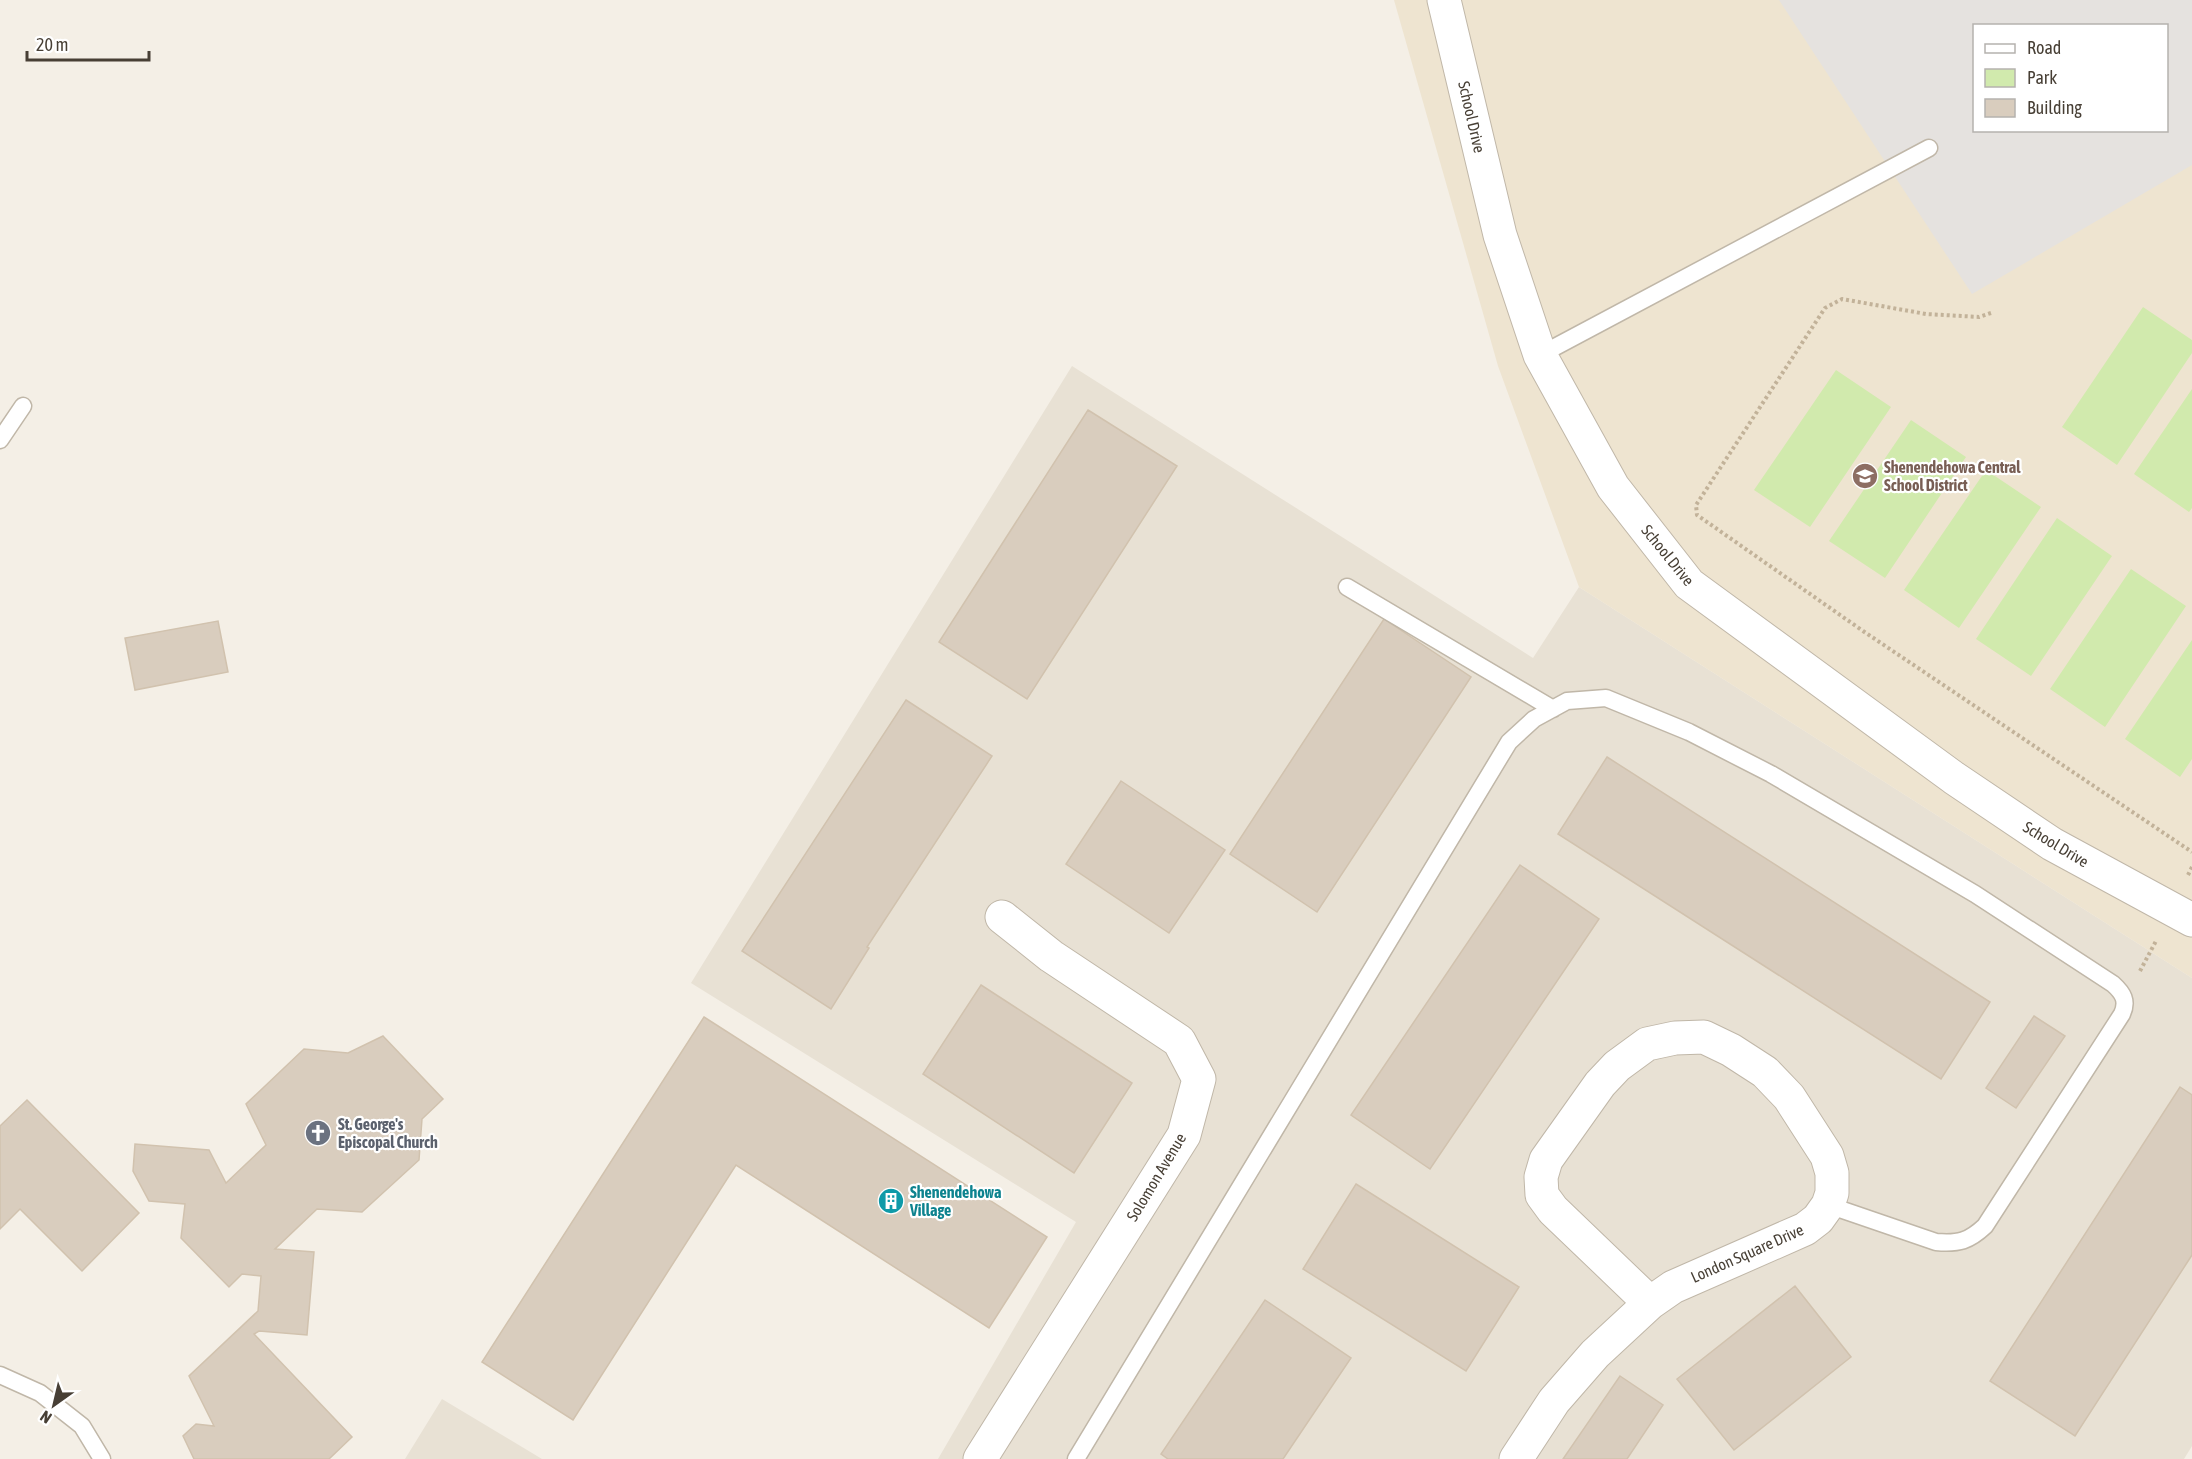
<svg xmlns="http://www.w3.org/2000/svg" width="2192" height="1459" font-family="'Asap Condensed',sans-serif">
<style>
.residential{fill:#e8e1d4}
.education{fill:#eee4d0;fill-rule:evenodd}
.green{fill:#d1eaad}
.parking{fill:#e5e2df;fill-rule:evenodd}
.building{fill:#d9cdbe;stroke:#d1c2ae;stroke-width:1.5}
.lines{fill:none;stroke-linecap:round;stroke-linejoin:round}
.lane-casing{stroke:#c0b7a8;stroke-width:19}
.street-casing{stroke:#c0b7a8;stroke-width:35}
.path{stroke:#c2b299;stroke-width:4;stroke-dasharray:3 3;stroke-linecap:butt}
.lane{stroke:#fff;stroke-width:16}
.street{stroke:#fff;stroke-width:33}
.labels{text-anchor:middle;stroke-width:4.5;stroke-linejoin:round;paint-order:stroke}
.street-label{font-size:16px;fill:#473f35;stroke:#fff}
.education-label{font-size:16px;font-weight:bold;fill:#785e54;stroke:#fff;text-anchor:start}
.worship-label{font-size:16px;font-weight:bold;fill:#5b616d;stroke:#fff;text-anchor:start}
.culture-label{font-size:16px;font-weight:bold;fill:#0d838f;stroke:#fff;text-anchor:start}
</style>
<rect width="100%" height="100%" fill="#f4efe6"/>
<!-- residential -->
<path class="residential" d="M1072,366L1533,658L1579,587L2192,978V1446L2184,1459H938L1076,1222L691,983Z
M442,1399L542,1459H405Z"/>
<!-- education -->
<path class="education" d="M1394,0H2192V978L1579,587L1498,366ZM1974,26H2166V130H1974Z"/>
<!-- green -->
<path class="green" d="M2143,307L2192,340V353L2117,465L2062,427Z
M1836,370L1891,407L1810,527L1754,490Z
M2192,389V508L2189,512L2134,474Z
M1911,420L1966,457L1885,578L1829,541Z
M1986,470L2041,507L1959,628L1904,590Z
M2057,518L2112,556L2031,676L1976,639Z
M2131,569L2186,606L2105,727L2050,689Z
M2192,640V759L2180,777L2125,739Z"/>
<!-- parking -->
<path class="parking" d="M1779,0H2192V165L1972,294ZM1974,26H2166V130H1974Z"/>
<!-- building -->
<path class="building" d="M1088,410L1177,466L1027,699L939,642Z
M1384,619L1471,677L1317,912L1230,854Z
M218,621L228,672L135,690L125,638Z
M906,700L992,756L867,947L869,948L831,1009L742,951Z
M1607,757L1990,1002L1941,1079L1558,834Z
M1121,781L1225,850L1169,933L1066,864Z
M1520,865L1599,919L1430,1169L1351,1115Z
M981,985L1132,1083L1074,1173L923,1074Z
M2034,1016L2065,1036L2016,1108L1986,1088Z
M704,1017L1047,1237L989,1328L736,1165L573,1420L482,1362Z
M383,1036L443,1099L422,1119L419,1160L362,1212L317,1209L275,1249L314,1252L307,1335L259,1331L254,1334L352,1437L329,1459H194L183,1436L196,1424L214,1426L189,1376L258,1311L261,1276L242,1274L229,1287L181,1238L185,1204L149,1201L133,1171L135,1144L209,1150L226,1183L266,1145L246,1104L304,1049L348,1053Z
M2180,1087L2192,1095V1255L2075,1436L1990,1381Z
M27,1100L139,1213L82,1271L20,1209L0,1229V1126Z
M1356,1184L1519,1287L1466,1371L1303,1269Z
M1795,1286L1851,1357L1734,1450L1677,1379Z
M1265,1300L1351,1358L1283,1459H1168L1161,1454Z
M1620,1376L1663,1405L1627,1459H1563Z"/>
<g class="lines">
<!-- lane casing -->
<g class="lane-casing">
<path id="lane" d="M1540,355L1929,148
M0,440L23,406
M1347,587L1553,709
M0,1375L40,1393L82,1426L102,1459
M1076,1459L1509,742L1534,719L1567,701L1606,698L1689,732L1771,774L1975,894L2113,984C2123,993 2128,1001 2122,1014L1985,1226C1969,1241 1959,1244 1936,1242L1828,1205"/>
</g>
<!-- street casing -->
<g class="street-casing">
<path id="street" d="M1444,0L1500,235L1540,355L1613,487L1689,584L1954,778L2052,844L2192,920
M980,1459L1184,1135L1199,1079L1179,1041L1051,956L1002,917
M1516,1459L1554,1401L1595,1354L1650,1303L1673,1287L1805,1229L1818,1219L1828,1205L1832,1193V1173L1827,1156L1789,1097L1765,1072L1731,1050L1704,1037L1675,1038L1647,1044L1617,1066L1600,1084L1546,1160L1541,1177L1542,1195L1553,1210L1650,1303"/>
</g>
<!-- path -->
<path class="path" d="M1991,313L1979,317L1926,314L1842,299L1825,308L1696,505L1697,515L1863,631L2192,852
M2188,875L2192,867
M2140,971L2156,941"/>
<!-- lane -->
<use href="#lane" class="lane"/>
<!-- street -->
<use href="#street" class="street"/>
</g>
<!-- icons -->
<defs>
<g id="school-disc" transform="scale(1.35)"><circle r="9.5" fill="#8d6e63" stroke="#fff"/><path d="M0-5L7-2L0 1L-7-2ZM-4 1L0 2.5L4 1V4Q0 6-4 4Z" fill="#fff"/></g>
<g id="church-disc" transform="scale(1.35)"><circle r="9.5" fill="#6b7280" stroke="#fff"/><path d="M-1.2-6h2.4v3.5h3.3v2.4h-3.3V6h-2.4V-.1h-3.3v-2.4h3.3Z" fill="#fff"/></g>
<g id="building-disc" transform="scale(1.35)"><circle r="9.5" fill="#0f9aa8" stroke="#fff"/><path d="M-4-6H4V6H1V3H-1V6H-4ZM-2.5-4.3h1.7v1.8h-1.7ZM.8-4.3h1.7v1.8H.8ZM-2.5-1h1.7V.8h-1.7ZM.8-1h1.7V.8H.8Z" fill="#fff"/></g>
</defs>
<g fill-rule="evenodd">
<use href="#school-disc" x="1865" y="476"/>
<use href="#church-disc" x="318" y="1133"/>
<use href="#building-disc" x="891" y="1201"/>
</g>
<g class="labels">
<!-- street labels -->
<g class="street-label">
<text transform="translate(1472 117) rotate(77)" y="6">School Drive</text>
<text transform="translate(1668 555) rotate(51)" y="6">School Drive</text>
<text transform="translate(2056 844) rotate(31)" y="6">School Drive</text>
<text transform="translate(1156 1177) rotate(-59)" y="6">Solomon Avenue</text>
<text transform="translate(1747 1253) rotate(-24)" y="6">London Square Drive</text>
</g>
<!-- education labels -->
<g class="education-label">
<text x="1884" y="473">Shenendehowa Central<tspan x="1884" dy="18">School District</tspan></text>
</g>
<!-- worship labels -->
<g class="worship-label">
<text x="338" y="1130">St. George's<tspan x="338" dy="18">Episcopal Church</tspan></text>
</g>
<!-- culture labels -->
<g class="culture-label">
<text x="910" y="1198">Shenendehowa<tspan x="910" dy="18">Village</tspan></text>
</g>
</g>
<!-- legend -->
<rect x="1973" y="24" width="195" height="108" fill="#ffffff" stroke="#b5b2ae" stroke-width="1.5"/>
<rect x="1985" y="44" width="30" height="9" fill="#ffffff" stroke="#b5b2ae" stroke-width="1.5"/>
<text x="2027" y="54" font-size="18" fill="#473f35">Road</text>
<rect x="1985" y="69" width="30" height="18" fill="#d1eaad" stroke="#b5b2ae" stroke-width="1.5"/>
<text x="2027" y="84" font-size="18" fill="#473f35">Park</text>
<rect x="1985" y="99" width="30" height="18" fill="#d9cdbe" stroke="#b5b2ae" stroke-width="1.5"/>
<text x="2027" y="114" font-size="18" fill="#473f35">Building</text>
<!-- north arrow -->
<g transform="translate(54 1405) rotate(214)" stroke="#ffffff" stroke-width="4.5" paint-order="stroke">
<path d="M0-4.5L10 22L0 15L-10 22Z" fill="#473f35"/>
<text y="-9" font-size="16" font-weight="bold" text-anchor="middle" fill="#473f35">N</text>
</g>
<!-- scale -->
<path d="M27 51v9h122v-9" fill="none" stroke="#473f35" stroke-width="3"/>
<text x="36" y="51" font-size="18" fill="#473f35" stroke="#ffffff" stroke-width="4.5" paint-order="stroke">20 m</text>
</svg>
